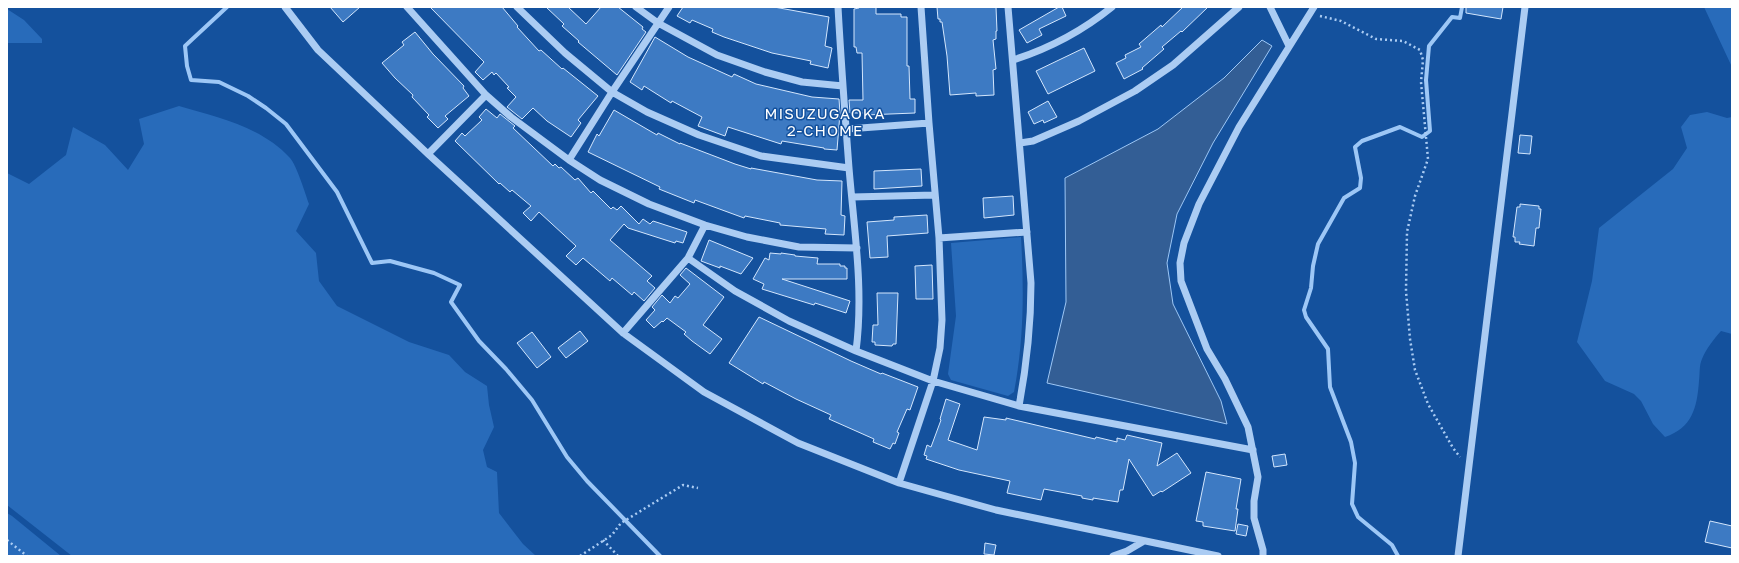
<svg xmlns="http://www.w3.org/2000/svg" width="1739" height="563" font-family="'Golos Text',sans-serif">
<style>
.green{fill:#286bba}
.water{fill:#335e95;stroke:#9dc7f6}
.lines{fill:none;stroke-linecap:round;stroke-linejoin:round}
.stream{stroke:#9dc7f6;stroke-width:4}
.building{fill:#3d7ac3;stroke:#d3e6fd}
.path{stroke:#abccf3;stroke-width:2.5;stroke-dasharray:2 3;stroke-linecap:butt}
.minor{stroke:#abccf3;stroke-width:7}
.labels{text-anchor:middle;stroke-width:3;stroke-linejoin:round;paint-order:stroke}
.neighbourhood-label{font-size:15px;letter-spacing:1px;fill:#fff;stroke:#14519d}
</style>
<rect width="100%" height="100%" fill="#14519d"/>
<!-- green -->
<path class="green" d="M1704,7H1732V67Z
M7,9L24,20L42,39V43H7Z
M179,106C217,117 262,127 290,158C297,166 305,193 309,204L296,231L316,253L319,281L337,306L409,342L449,355L465,372L487,386L489,405L494,427L483,450L487,467L497,472L499,513L523,544L536,556H72L7,505V173L29,184L66,155L73,127L105,145L128,170L144,144L139,119Z
M1707,112L1727,118L1732,117V334L1721,331C1714,339 1706,349 1702,359C1699,365 1700,374 1699,381C1697,408 1692,428 1665,437L1653,424L1641,401L1634,394L1605,381L1577,342L1592,281L1599,228L1673,169L1687,148L1681,127L1690,115Z
M1021,237C1024,291 1024,340 1014,392L1008,396L951,380L948,374L956,316L951,243Z
M7,513L12,516L61,556H7Z"/>
<!-- water -->
<path class="water" d="M1262,40L1272,46L1213,143L1177,214L1167,263L1173,304L1221,401L1227,424L1047,383L1066,302L1065,178L1158,129L1224,78Z"/>
<g class="lines">
<!-- stream -->
<path class="stream" d="M227,7L185,46L187,66L191,80L219,82L248,96L266,108L286,124L337,192L372,263L390,261L434,273L460,285L451,302L479,341L506,369L532,400L567,457L587,481L660,556
M1398,556L1392,545L1358,517L1352,504L1355,463L1351,442L1330,387L1328,349L1306,317L1304,310L1311,288L1313,266L1318,244L1344,198L1360,188L1361,178L1355,147L1362,141L1400,127L1422,137L1430,131L1426,80L1429,46L1452,17L1460,18L1462,7"/>
</g>
<!-- building -->
<path class="building" d="M330,7H360L343,22Z
M430,7H502L518,26L517,27L539,51L541,50L562,69L563,68L598,96L578,120L581,123L571,137L547,121L533,108L522,119L507,107L516,97L507,88L509,87L496,73L494,75L492,72L483,80L475,72L484,62Z
M546,7H568L586,24L601,7H618L643,27L642,29L646,32L617,75L578,42L579,41L562,26L564,24Z
M683,7H774L829,17L825,46L832,48L828,68L810,64L811,61L772,53L724,37L712,32L713,29L692,20L690,23L677,16Z
M859,7H876V14H901V17H907V66H909L910,99H915V113L865,115V113H850L849,100H863L862,53H857L856,47H854V9L859,8Z
M937,7H996L997,31H996V39L993,40L996,69L993,70L994,95L976,96V93L950,95L947,56L942,22H940V19H938Z
M1059,7H1062L1066,16L1039,29L1042,35L1027,43L1019,30Z
M1183,7H1208L1182,32L1181,31L1162,47L1164,49L1142,68L1143,69L1124,79L1116,63L1126,58L1125,55L1141,47L1139,44L1161,25L1162,27Z
M1466,7H1503L1501,19L1466,13Z
M415,32L433,54L464,86L463,88L469,96L445,116L448,119L438,128L427,117L429,115L412,97L413,95L395,78L382,63L404,45L402,42Z
M655,37L688,57L732,77L734,74L756,84L812,97L839,99L840,113L837,150L824,149V148L782,141L781,144L728,127L725,136L698,126L702,117L672,101L671,103L644,86L642,90L630,82Z
M1084,48L1095,71L1048,94L1036,71Z
M1048,101L1057,117L1044,123L1043,120L1034,124L1028,112Z
M486,109L497,118L500,114L515,126L513,128L553,166L555,164L559,168L561,167L575,180L578,178L591,193L593,191L611,209L613,207L617,210L621,206L639,224L643,219L650,224L653,221L687,232L683,243L676,241L675,243L628,228L624,224L610,240L652,276L647,281L655,288L644,301L634,292L632,295L612,278L610,281L583,258L576,265L566,256L576,246L539,212L531,221L523,213L531,206L512,190L510,192L500,183L499,184L455,141L462,133L465,136L482,120L479,117Z
M614,110L657,135L658,133L680,144V143L735,164L751,169V168L817,180L842,181L841,215L845,216L844,235L825,234L826,229L780,225V223L745,216L744,218L695,200L694,203L659,189L660,187L588,152L597,134L599,136Z
M1520,135L1532,136L1530,154L1518,153Z
M921,169L922,186L874,189V171Z
M1013,196L1014,215L984,218L983,198Z
M1520,204L1539,206V209H1541L1539,228H1536L1534,246L1519,244L1520,242H1515V237H1513L1517,207H1520Z
M927,215L928,233L887,236L888,257L870,258L867,222L894,220V217Z
M709,240L753,258L741,274L720,266V268L701,261Z
M770,253L781,254V253L795,255V256L818,258L817,264H840V266H845V268H847V279H782L850,301L846,313L815,303L814,305L762,289L764,284L753,279L765,258L769,260Z
M932,265L933,299H916L915,266Z
M686,268L724,297L703,325L722,339L710,354L692,341L684,334L686,332L667,318L663,322L662,321L654,328L646,320L655,310L652,307L662,295L670,303L675,296L678,298L690,284L680,275Z
M877,293H898L896,344H893L892,346L875,345V342H872L873,325H878Z
M759,317L851,361L881,374L882,373L918,387L910,410L907,409L897,432L899,433L895,444L893,443L890,449L873,442L874,439L829,419L831,415L796,399L764,382L763,384L729,363Z
M580,331L588,341L566,358L558,348Z
M532,332L551,357L537,368L517,343Z
M946,399L960,404L948,440L977,450L984,417L1006,420V418L1095,439L1096,437L1117,442V438L1125,440L1127,435L1162,443L1157,466L1177,453L1191,473L1162,492L1161,491L1153,496L1129,459L1123,490H1120L1118,502L1093,498V500L1082,498V496L1044,489L1041,500L1007,493L1010,481L959,470L926,459L927,456L924,455L927,445L931,447L941,420L940,419Z
M1285,454L1287,465L1274,467L1272,456Z
M1206,472L1241,479L1236,509H1238L1235,531L1203,526V522L1196,521Z
M1710,521L1732,526V548L1705,542Z
M1238,524L1248,526L1246,536L1236,534Z
M985,543L996,545L994,555L984,554Z"/>
<g class="lines">
<!-- path -->
<path class="path" d="M1320,16L1341,21L1376,39L1403,41L1420,50L1423,60L1421,82L1428,159L1415,196L1407,232L1406,291L1410,339L1415,370L1428,404L1453,448L1460,457
M7,540L27,556
M603,540L618,556
M580,556L612,535L621,523L683,485L698,488"/>
<!-- minor -->
<path class="minor" d="M285,7L318,50L428,154L623,333L704,392L798,443L899,483L996,510L1218,556
M407,7L486,95L511,117L569,160L600,180L649,204L705,225L747,237L799,247L857,248
M517,7L565,53L612,92L647,112L699,135L761,156L849,168
M636,7L658,23L717,55L765,72L802,82L843,86
M838,7C841,61 845,115 849,168C854,229 864,290 856,351
M1008,7L1031,283C1031,327 1027,363 1019,406
M1270,7L1289,46
M1013,60C1051,48 1081,32 1112,7
M847,129L929,123
M1020,143L1033,141L1079,121L1135,91L1173,65L1239,7
M428,154L486,95
M569,160L612,92L669,7
M852,197L935,195
M939,238L1027,232
M688,258L735,291L789,321L856,351L933,381L1019,406L1253,450
M623,333L688,258L705,225
M899,483L933,381L940,348L942,320L939,238L929,123L921,7
M1113,556L1127,551L1144,541
M1263,556V550L1254,518V501L1258,477L1248,427L1225,379L1207,349L1181,281L1180,263L1184,243L1199,204L1239,127L1314,7
M1458,556L1525,7"/>
</g>
<g class="labels">
<!-- neighbourhood labels -->
<g class="neighbourhood-label">
<text x="825" y="119">MISUZUGAOKA<tspan x="825" dy="17">2-CHOME</tspan></text>
</g>
</g>
<!-- border -->
<rect width="1739" height="563" fill="none" stroke="#ffffff" stroke-width="16"/>
</svg>
